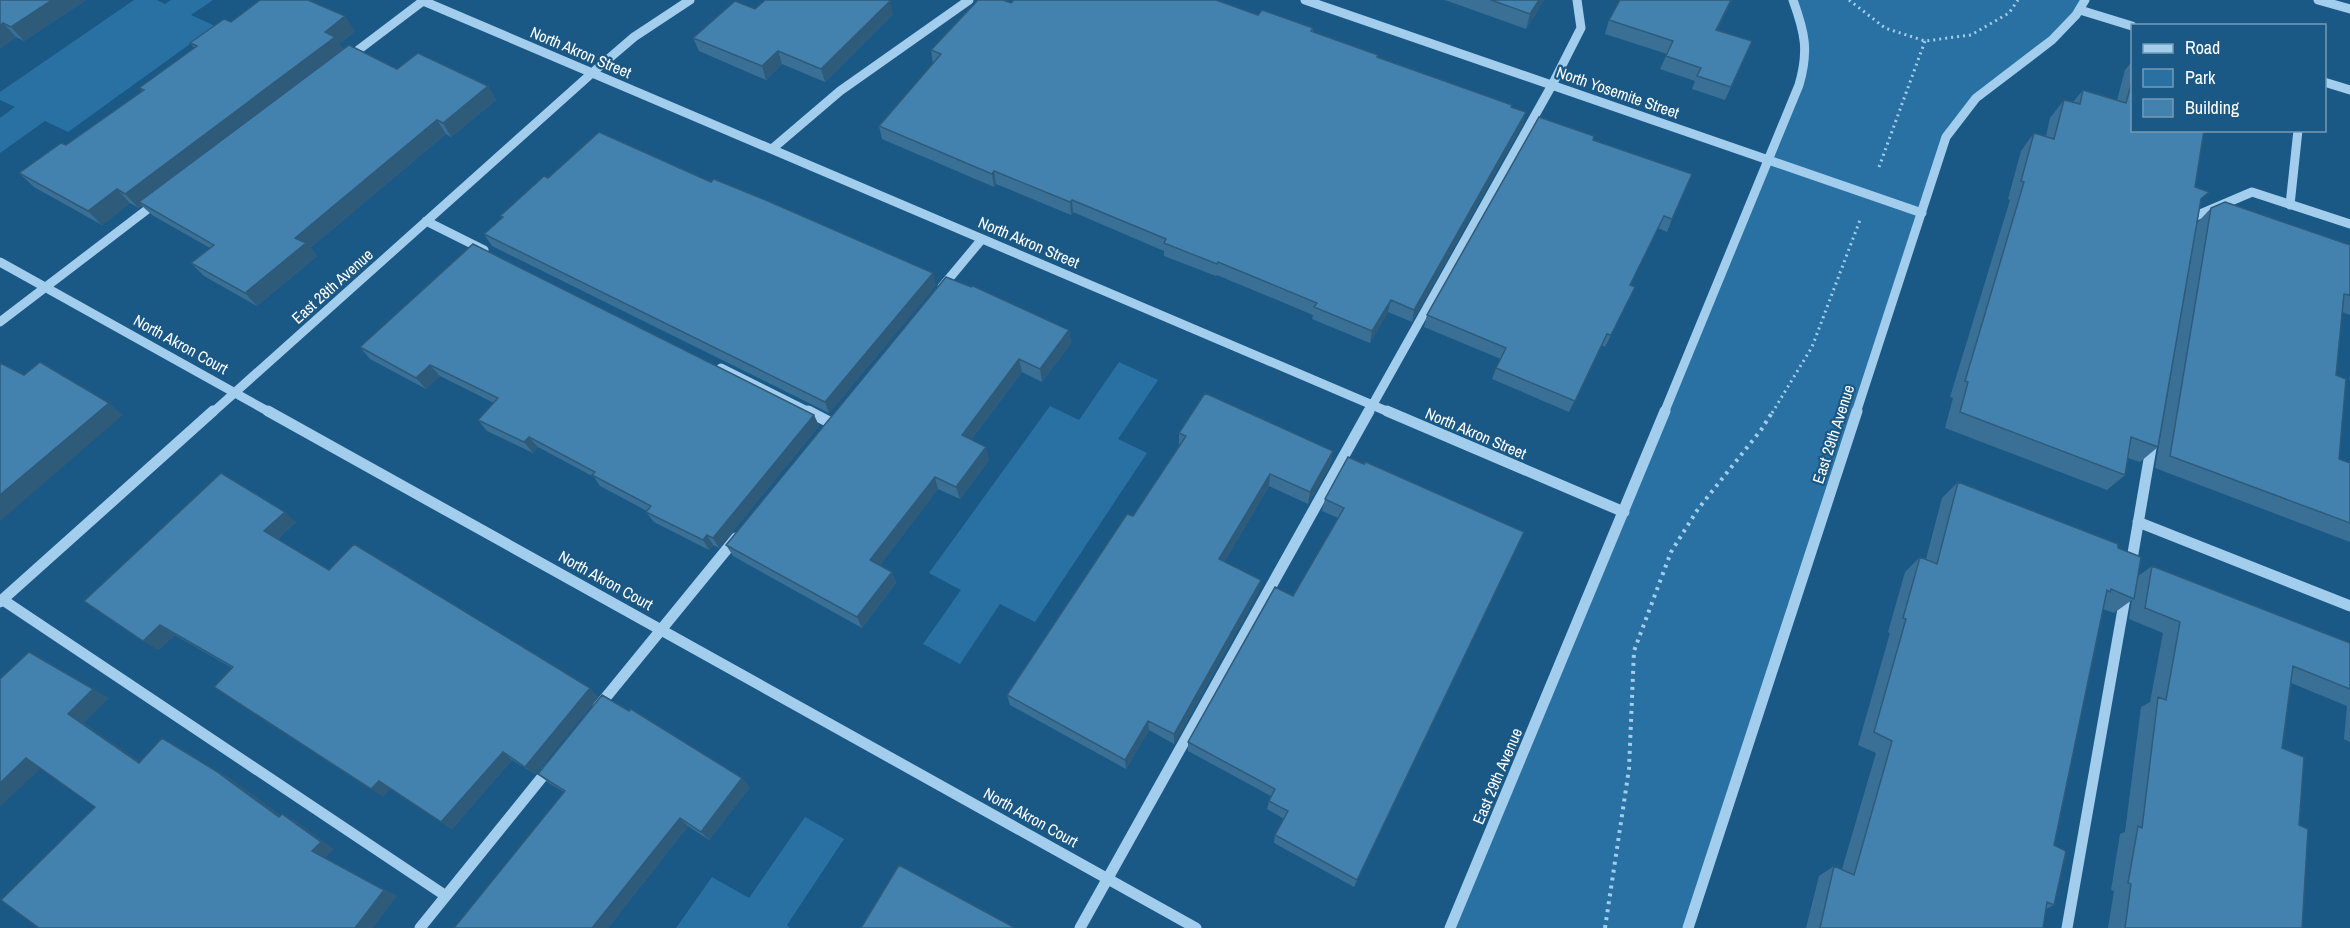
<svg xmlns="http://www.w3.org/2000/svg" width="2350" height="928" font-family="'Archivo Narrow',sans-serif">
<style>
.green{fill:#2a71a3}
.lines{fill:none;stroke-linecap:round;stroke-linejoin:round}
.path-far1{stroke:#a2cdec;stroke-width:3;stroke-dasharray:2 4;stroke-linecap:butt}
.path{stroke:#a2cdec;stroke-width:4;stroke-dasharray:3 5;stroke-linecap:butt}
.minor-far1{stroke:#a2cdec;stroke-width:9}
.minor{stroke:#a2cdec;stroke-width:11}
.wall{fill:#3a7096}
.shaded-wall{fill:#2f5b7a}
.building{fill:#4382af;stroke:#2f5b7a;stroke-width:1.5}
.labels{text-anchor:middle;stroke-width:4.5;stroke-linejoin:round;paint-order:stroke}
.street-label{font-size:16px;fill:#fff;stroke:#1a5886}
</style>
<rect width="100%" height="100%" fill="#1a5886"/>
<!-- green -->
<path class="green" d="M134,0H157L165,4L171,0H213L191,15L215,26L68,132L45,121L0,153V118L15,107L0,100V92Z
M1793,0H2085L2065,30L1982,93L1946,137L1688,928H1450L1806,64Z
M1119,362L1158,380L1118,439L1147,453L1035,622L1000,604L960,664L923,644L961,590L929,573L1050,406L1079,420Z
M805,817L844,839L787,925L790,928H676L712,877L749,898Z"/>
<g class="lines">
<!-- path-far1 -->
<path class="path-far1" d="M1849,0L1885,28L1925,41L1971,35L2009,13L2018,0
M1879,167L1925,41
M1772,413L1812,347L1860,220"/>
<!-- path -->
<path class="path" d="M1605,928L1629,769L1634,651L1671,552L1698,509L1761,430L1773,411"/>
<!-- minor-far1 -->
<path class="minor-far1" d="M421,0L1391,413
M1305,0L1922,213
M2318,0L2350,9
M2080,10L2132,26
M349,57L423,1
M2324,82L2350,90
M772,149L840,91L969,0
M2290,205L2298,130
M426,221L484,250
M2190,222L2191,218L2252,192L2350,224
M0,262L271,413
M942,287L982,239
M0,322L157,202
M721,368L811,413
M212,413L592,73L634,37L690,0
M1368,413L1552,85L1581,28L1577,0
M1664,413L1799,85C1809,51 1805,33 1793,0
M1856,413L1946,137L1976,98L2052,40L2076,15L2085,0"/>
<!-- minor -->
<path class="minor" d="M268,411L1196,928
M808,411L831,423
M1387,411L1624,512
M2138,522L2350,606
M2131,565L2152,442
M3,600L446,896
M0,602L213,411
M598,707L736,538
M420,928L551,766
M1080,928L1369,411
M1450,928L1665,411
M1688,928L1857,411
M2067,928L2126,592"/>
</g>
<!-- wall -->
<path class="wall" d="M0,0H86L24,41L16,37L0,48Z
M1445,0H1544L1526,29Z
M1620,0H1732L1717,30L1752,41L1725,100L1692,89L1695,81L1660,69L1667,54L1605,34L1609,20Z
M755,9L893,14L825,82L782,64L766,80L699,51L693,38Z
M1258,15L1313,28V32L1378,58L1512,105V108L1526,112L1522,125L1412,322L1388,312L1370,343L1312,319L1313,315L1217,275L1216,276L1164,256V251L1073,212L1071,215L996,184L994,187L882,139L879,126L933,64L931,50Z
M231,22L355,31L339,44L343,49L397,69L488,86L496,100L451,137L446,134L310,248L317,256L257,306L204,276L191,263L210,248L152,215L142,206L139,208L130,203L102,225L34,187L19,173L66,145L142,91L139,88L194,48L190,43Z
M2133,60V130L2195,187L2201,201L2197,223L2211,208L2350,245V315L2342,312L2336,375L2339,459L2350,463V542L2155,468L2192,252L2158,447L2140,462L2128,458L2125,475L2107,490L1945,428L1953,398L1950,397L2010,200L2008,199L2021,151L2034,133L2046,136L2050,118L2064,100L2073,102L2083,90L2117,100L2125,70Z
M1593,140L1672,219L1667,232L1658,228L1630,285L1635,287L1605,347L1602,345L1569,412L1492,379L1496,368L1501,359L1424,327L1427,315Z
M548,178L936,285L829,413L492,246L484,234L502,218L500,216Z
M946,277L1069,330L1071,343L1042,382L1022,372L971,440L989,460L960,499L938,489L880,565L892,572L896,583L862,628L733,556L726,545Z
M360,347L814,415L819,426L719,548L713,545L709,550L654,522L646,512L647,511L600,486L594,477L538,447L533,453L487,431L478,420L494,403L440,376L426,389L370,359Z
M1179,433L1333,451L1331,463L1308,504L1269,486L1224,562L1261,580L1259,591L1174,744L1149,730L1126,769L1010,705L1007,695L1133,516L1180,446L1179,445Z
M221,473L296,522L278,539L329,570L598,697L535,774L512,760L452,829L390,788L383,797L232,668L175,635L158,650Z
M1958,482L2118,548L2138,576L2152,566L2350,643V742L2344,739L2347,706L2291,683L2282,748L2299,825L2302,928H2108L2114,891L2111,890L2120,834L2125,832L2141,707L2150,702L2163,633L2129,619L2132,600L2114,613L2103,609L2054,845V905L2046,909L2043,928H1806L1819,876L1834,866L1842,869L1876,753L1858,745L1890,633L1888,632L1905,572L1920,557L1926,559L1942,498Z
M1325,499L1524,532L1354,887L1274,843L1275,835L1284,819L1267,809L1269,801L1271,796L1188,751V742L1293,596L1338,518L1322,511Z
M538,774L750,787L709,840L688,826L608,928H454L564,792L549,783Z"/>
<!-- shaded-wall -->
<path class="shaded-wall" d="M52,0H86L24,41L11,27Z
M1539,0H1544L1526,29L1530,14Z
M1731,0H1732L1711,43L1716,30Z
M890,1L893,14L825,82L821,69Z
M345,16L355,31L339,44L345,52L139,202L142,206L139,208L125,194Z
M3,23L16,37L0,48V26Z
M778,51L782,64L766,80L762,66Z
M488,86L496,100L451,137L443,123Z
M1526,112L1522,125L1412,322L1414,310Z
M437,120L446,134L310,248L317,256L257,306L245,293L295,238Z
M994,171L996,184L994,187L992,174Z
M117,189L130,203L102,225L88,211Z
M1072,200L1073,212L1071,215L1070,202Z
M933,273L936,285L829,413L825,402Z
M1391,300L1388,312L1370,343L1372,331Z
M1069,330L1071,343L1042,382L1040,369Z
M1019,359L1022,372L965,448L962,435Z
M430,365L440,376L426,389L416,378Z
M109,403L123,415L0,521V495Z
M814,415L819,426L719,548L713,538Z
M529,437L538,447L533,453L524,442Z
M986,447L989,460L960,499L956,487Z
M1333,451L1331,463L1308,504L1310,492Z
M1270,474L1269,486L1219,570V559Z
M935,477L938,489L875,572L870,560Z
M285,512L296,522L276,541L264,531Z
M707,535L713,545L709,550L703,540Z
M892,572L896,583L862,628L857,617Z
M1261,580L1259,591L1174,744V734Z
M160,625L175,635L158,650L143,641Z
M29,652L109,698L84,723L154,771L139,763L68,714Z
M590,688L598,697L535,774L525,767Z
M1148,721L1149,730L1126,769L1125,760Z
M162,738L230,778L293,824L279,817Z
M503,752L512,760L452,829L441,822Z
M26,758L43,766L0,807V783Z
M742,778L750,787L709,840L701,832Z
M379,781L391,788L383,797L371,789Z
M282,814L296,821L334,849L325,858L397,896L373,928H355L312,851Z
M680,818L688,826L608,928H592Z"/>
<!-- building -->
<path class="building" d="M0,0H52L11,27L3,23L0,26Z
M260,0H308L345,16L325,32L335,37L125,194L117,189L88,211L19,173L61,143L66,145L144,90L139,88L197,46L190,43L224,19L231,22Z
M765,0H888L890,1L821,69L778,51L762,66L693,38L735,1L755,9Z
M978,0H1003L1011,3L1014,0H1216L1258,15L1262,10L1313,28L1311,31L1378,55L1377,57L1512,105L1511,107L1526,112L1414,310L1391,300L1372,331L1314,307L1317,303L1218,262L1217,264L1164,243L1166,239L1072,200L1070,202L994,171L992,174L879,126L941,54L931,50Z
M1491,0H1539L1530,14Z
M1620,0H1731L1716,30L1752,41L1731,87L1697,76L1701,68L1666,56L1673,41L1609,20Z
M349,45L397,69L418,53L488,86L443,123L437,120L295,238L306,243L245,293L191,263L214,245L139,202Z
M2133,78V130H2204L2195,187L2209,192L2201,199L2158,447L2131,437L2125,475L1960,412L1968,382L1965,381L2024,182L2021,181L2034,133L2054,139L2064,100L2080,104L2083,90L2126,103Z
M1539,117L1594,136L1593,140L1692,174L1672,219L1664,216L1630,285L1635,287L1611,335L1607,334L1575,401L1496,368L1506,348L1427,315Z
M599,132L711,182L714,179L768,201L933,273L825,402L484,234L503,217L500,216L544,176L548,178Z
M2225,202L2350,245V295L2344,294L2336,375L2346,379L2339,459L2350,463V523L2170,456L2211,208Z
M473,244L814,415L713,538L707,535L703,540L646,512L651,506L592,475L595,472L529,437L524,442L478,420L498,398L430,365L416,378L360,347Z
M946,277L971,287L973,286L1069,330L1040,369L1019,359L962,435L986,447L956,487L935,477L870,560L892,572L857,617L726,545Z
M40,362L109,403L0,495V363L24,375Z
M1205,393L1333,451L1310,492L1270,474L1219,559L1261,580L1174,734L1148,721L1125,760L1007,695L1127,514L1133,516L1186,436L1179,433Z
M1348,457L1364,464L1366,462L1524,532L1357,880L1275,835L1288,811L1269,801L1275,789L1188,742L1275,587L1293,596L1344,508L1325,499Z
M221,473L285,512L264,531L329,570L354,544L590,688L525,767L503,752L441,822L379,781L371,789L214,687L233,667L160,625L143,641L84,601Z
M1958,482L2118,544V548L2141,557L2134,599L2111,589L2110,592L2107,590L2054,845L2066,851L2054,905L2047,902L2043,928H1820L1834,866L1854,875L1892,741L1874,732L1906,619L1903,618L1920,557L1937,564Z
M2152,566L2350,643V689L2293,666L2282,748L2304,757L2299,825L2308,829L2302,928H2125L2131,884L2128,883L2138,826L2142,828L2158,697L2166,700L2180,622L2145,608Z
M29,652L93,689L68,714L139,763L162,738L216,771L279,817L282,814L321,842L312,851L384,890L355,928H39L1,900L95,807L26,758L0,783V679Z
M602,695L629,711L631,709L742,778L701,832L680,818L592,928H454L565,791L538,774Z
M899,865L1015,928H861Z"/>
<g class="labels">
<!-- street labels -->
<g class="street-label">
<text transform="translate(581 52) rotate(23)" y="6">North Akron Street</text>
<text transform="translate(1618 92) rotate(19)" y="6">North Yosemite Street</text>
<text transform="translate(1029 242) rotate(23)" y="6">North Akron Street</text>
<text transform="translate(332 286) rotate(-42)" y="6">East 28th Avenue</text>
<text transform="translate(181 344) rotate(29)" y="6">North Akron Court</text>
<text transform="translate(1476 433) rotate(23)" y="6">North Akron Street</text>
<text transform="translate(1833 434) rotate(-72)" y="6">East 29th Avenue</text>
<text transform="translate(606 580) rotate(29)" y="6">North Akron Court</text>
<text transform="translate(1497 776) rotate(-67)" y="6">East 29th Avenue</text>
<text transform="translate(1031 817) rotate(29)" y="6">North Akron Court</text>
</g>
</g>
<!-- legend -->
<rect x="2131" y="24" width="195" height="108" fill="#1a5886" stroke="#769bb6" stroke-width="1.5"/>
<rect x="2143" y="44" width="30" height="9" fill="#a2cdec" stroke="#769bb6" stroke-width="1.5"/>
<text x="2185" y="54" font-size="18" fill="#ffffff">Road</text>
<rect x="2143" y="69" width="30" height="18" fill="#2a71a3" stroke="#769bb6" stroke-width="1.5"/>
<text x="2185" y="84" font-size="18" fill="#ffffff">Park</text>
<rect x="2143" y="99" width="30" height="18" fill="#4382af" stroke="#769bb6" stroke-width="1.5"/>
<text x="2185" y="114" font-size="18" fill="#ffffff">Building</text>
</svg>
